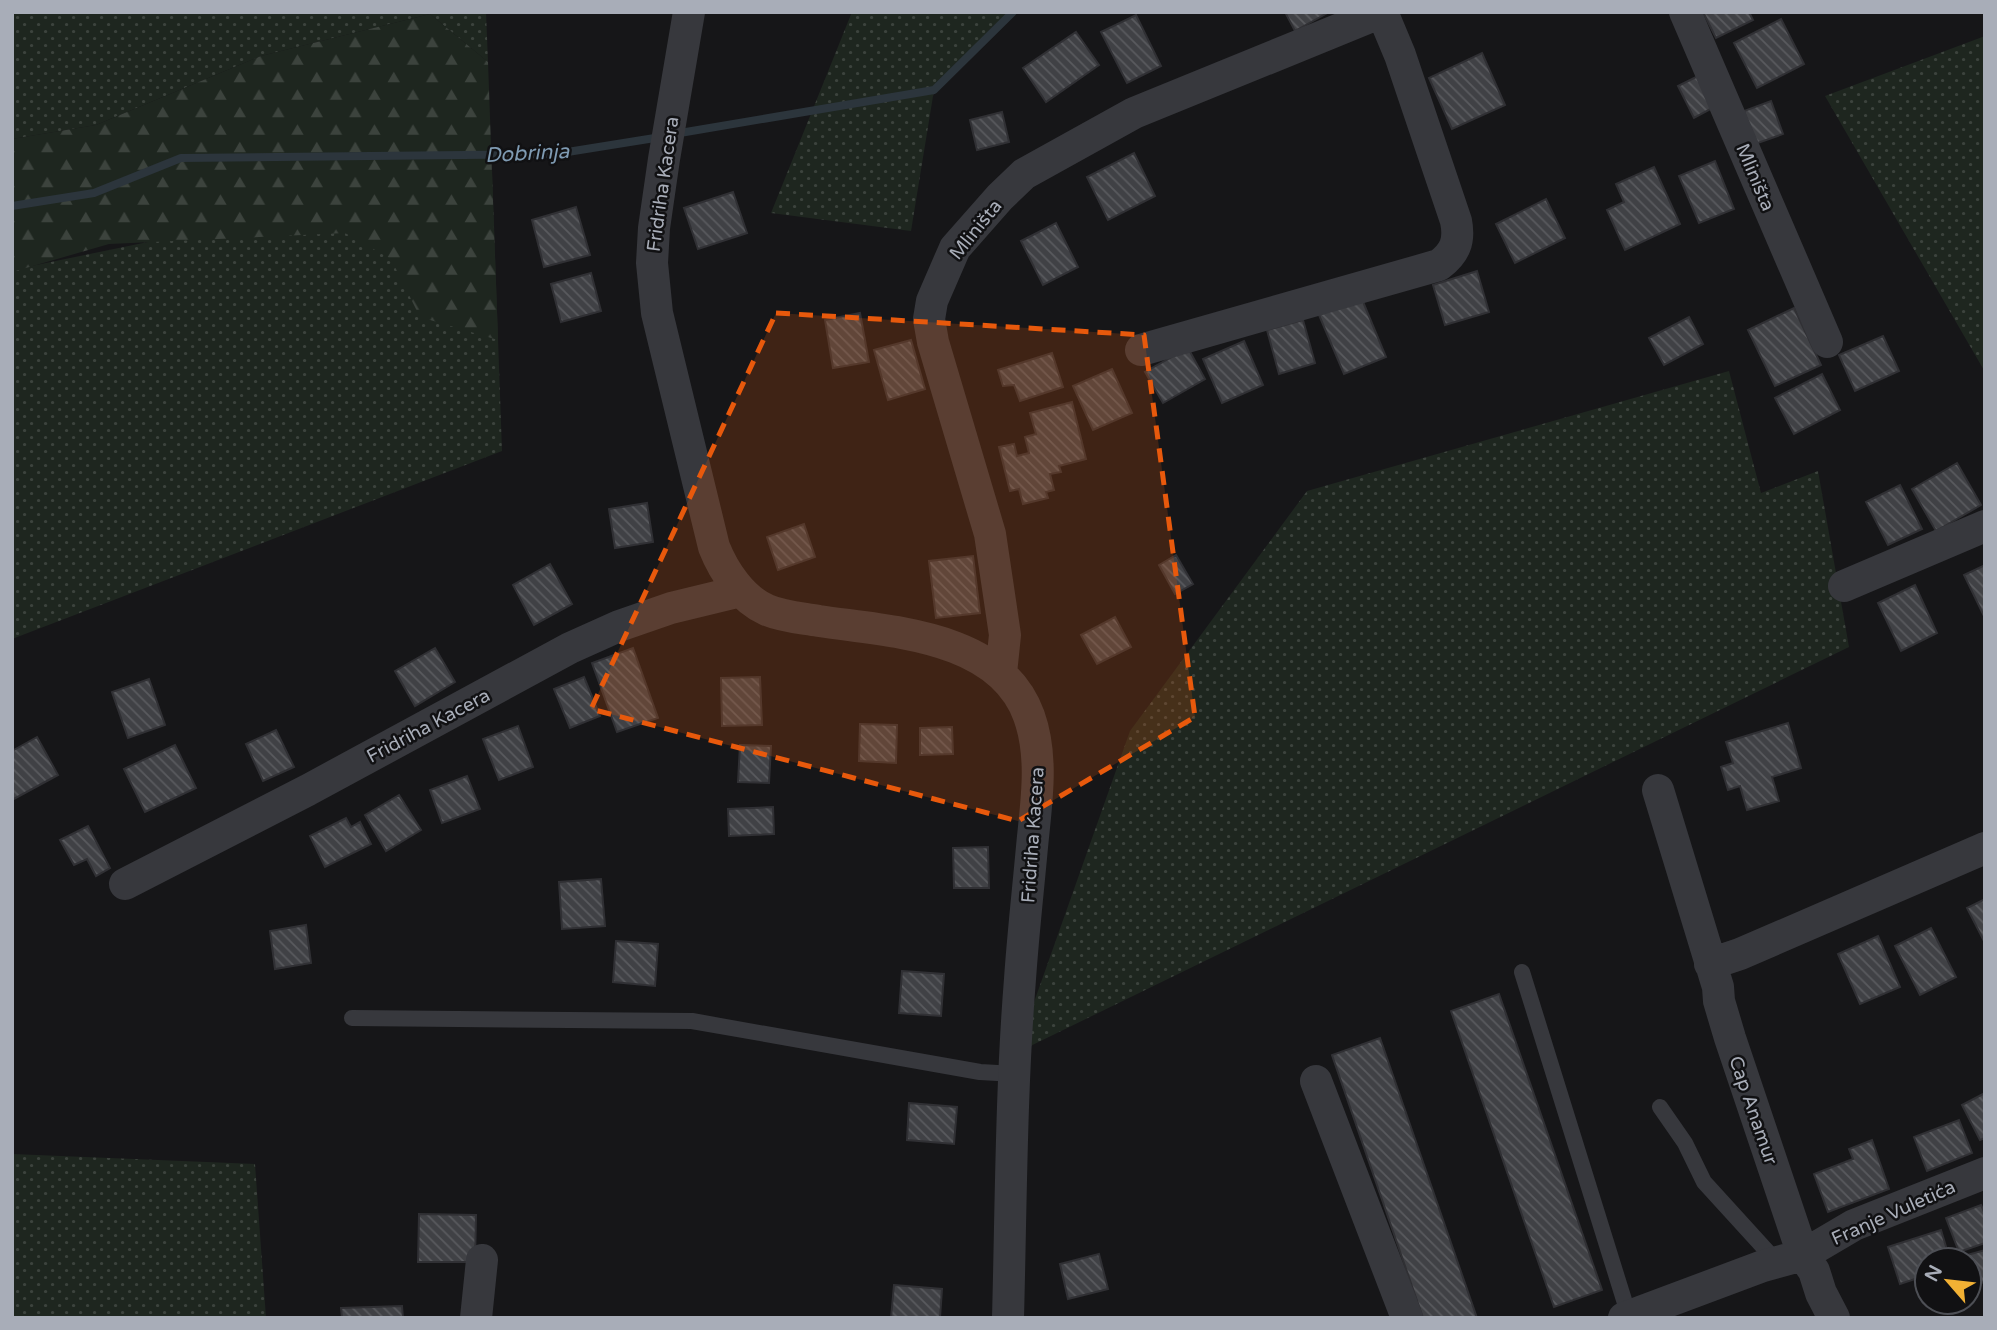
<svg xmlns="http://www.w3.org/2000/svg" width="1997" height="1330" font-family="'Varela Round',sans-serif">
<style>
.grass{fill:url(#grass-dots)}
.forest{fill:url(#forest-firs)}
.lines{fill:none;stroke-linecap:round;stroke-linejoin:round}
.stream{stroke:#2c353c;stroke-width:8}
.building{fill:url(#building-back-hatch);stroke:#303034;stroke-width:2}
.lane{stroke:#37383d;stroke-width:16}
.street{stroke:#37383d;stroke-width:32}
.marked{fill:#e8590c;fill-opacity:0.2;stroke:#e8590c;stroke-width:5;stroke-dasharray:14 9;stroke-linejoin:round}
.labels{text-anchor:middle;stroke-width:5;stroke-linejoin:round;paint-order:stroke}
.street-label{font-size:19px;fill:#a8adb8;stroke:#111113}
.water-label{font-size:21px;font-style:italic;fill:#7f9bb3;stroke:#111113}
</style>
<defs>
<pattern id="grass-dots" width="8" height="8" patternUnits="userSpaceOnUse" patternTransform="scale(1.75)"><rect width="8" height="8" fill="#1e261f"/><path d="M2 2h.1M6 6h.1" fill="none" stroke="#3c433d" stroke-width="1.8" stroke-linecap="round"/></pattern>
<pattern id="forest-firs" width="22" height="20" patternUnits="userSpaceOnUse" patternTransform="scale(1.75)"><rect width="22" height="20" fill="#1e261f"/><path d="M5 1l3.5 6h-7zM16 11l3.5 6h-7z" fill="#3c433d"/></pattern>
<pattern id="building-back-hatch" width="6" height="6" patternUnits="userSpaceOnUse" patternTransform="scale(1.75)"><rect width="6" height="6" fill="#404145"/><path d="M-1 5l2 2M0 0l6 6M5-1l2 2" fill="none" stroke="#595a5e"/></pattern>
</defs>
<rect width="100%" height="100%" fill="#161618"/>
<!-- grass -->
<path class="grass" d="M12,12H486L488,62L430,14L261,56L96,125L12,139Z
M852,12H1013L934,90L911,231L771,213Z
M1985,36V372L1825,96Z
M492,171L502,451L12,639V270Z
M1729,371L1761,493L1818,471L1849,647L1016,1053L1130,731L1307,491Z
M12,1154L255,1164L266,1318H12Z"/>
<!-- forest -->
<path class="forest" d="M430,14L488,62L498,340L420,317L391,259L345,233L109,244L12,272V139L96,125L261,56Z"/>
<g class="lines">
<!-- stream -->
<path class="stream" d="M674,134L934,90L1013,12
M12,206L94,193L181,158L555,154L661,137"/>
</g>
<!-- building -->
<path class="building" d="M1285,12H1329L1295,31Z
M1703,12H1749L1753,20L1716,38Z
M1136,15L1161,66L1127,83L1101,32Z
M1781,19L1804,64L1757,88L1734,43Z
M1076,32L1099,65L1046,102L1023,68Z
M1482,53L1505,105L1452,129L1429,78Z
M1702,74L1718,105L1694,118L1678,86Z
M1771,101L1783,134L1755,144L1744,111Z
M1002,112L1009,142L977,150L970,120Z
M1134,153L1155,196L1108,220L1087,177Z
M1715,161L1734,209L1699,223L1679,176Z
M1654,167L1680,224L1625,250L1607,210L1624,202L1616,184Z
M733,192L747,233L698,249L684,208Z
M1546,199L1565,238L1515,263L1496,224Z
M576,207L590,255L544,267L532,220Z
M1056,223L1078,267L1043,285L1021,241Z
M1477,271L1489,312L1445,325L1433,285Z
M591,273L601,311L561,322L551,284Z
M1361,297L1386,357L1344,374L1319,315Z
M1794,308L1821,365L1775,386L1748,330Z
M860,313L869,362L833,368L825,320Z
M1689,317L1703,344L1664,365L1649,338Z
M1303,320L1315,363L1279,374L1267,330Z
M1883,336L1899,371L1855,391L1839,355Z
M911,340L925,389L888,400L874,350Z
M1244,341L1263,385L1222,403L1203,359Z
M1188,348L1205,379L1163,403L1145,372Z
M1052,353L1063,387L1020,401L1014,385L1003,386L998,370Z
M1112,369L1132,413L1093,430L1073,386Z
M1822,374L1840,410L1794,434L1775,398Z
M1072,402L1086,459L1059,466L1061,472L1050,474L1054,490L1046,492L1048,498L1023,504L1019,489L1010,491L999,447L1014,444L1017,456L1029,453L1025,437L1036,434L1030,413Z
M1957,463L1981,505L1936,531L1912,489Z
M1900,485L1922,529L1888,545L1866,502Z
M647,503L653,542L615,548L609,509Z
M804,524L815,557L778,570L767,537Z
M1176,555L1193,584L1175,594L1159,565Z
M973,556L980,613L936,618L929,561Z
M550,564L572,604L534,625L513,585Z
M1985,565V618L1964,575Z
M1915,585L1937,633L1901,651L1878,603Z
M1115,617L1131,647L1097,664L1081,635Z
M435,648L455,682L415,706L395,671Z
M633,648L658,718L617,732L592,663Z
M584,677L600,716L570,728L554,689Z
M760,677L762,725L722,726L721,678Z
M149,679L165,725L128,738L112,692Z
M1788,723L1801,768L1772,777L1779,801L1747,810L1740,786L1728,790L1721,767L1733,763L1726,742Z
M860,724L897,725L896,763L859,761Z
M518,726L533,767L499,780L483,739Z
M952,727L953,754L920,755V728Z
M276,730L294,767L263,781L246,744Z
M37,737L58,775L12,800V751Z
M175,745L196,788L145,812L124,769Z
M740,745L771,746L769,783L738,782Z
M467,776L480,809L442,823L430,790Z
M399,795L421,830L386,851L365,815Z
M773,807L774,834L729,836L728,809Z
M346,818L351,827L360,822L371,844L325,867L310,836Z
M88,826L110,868L96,876L87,859L74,865L60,840Z
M988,847L989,888H954L953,848Z
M601,879L605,926L562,929L559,882Z
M1985,899V943L1967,908Z
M306,925L311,963L275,969L270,931Z
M1931,928L1956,977L1920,995L1895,946Z
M1878,936L1900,987L1860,1004L1838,954Z
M616,941L658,944L655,986L613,982Z
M902,971L944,974L941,1016L899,1013Z
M1499,994L1602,1290L1554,1307L1451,1011Z
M1380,1038L1477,1318H1423L1332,1055Z
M1985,1093V1138L1980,1140L1962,1105Z
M909,1103L957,1107L954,1144L907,1140Z
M1959,1120L1972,1153L1927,1171L1914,1137Z
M1872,1140L1889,1189L1828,1212L1814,1174L1853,1159L1849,1149Z
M1981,1205L1985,1214V1243L1959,1252L1946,1218Z
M419,1214L476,1215L475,1262H418Z
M1941,1230L1950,1260H1927V1275L1900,1284L1888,1247Z
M1985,1250V1282L1969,1286V1260H1960V1257Z
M1099,1254L1108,1289L1068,1299L1060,1264Z
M894,1285L942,1289L940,1318H891Z
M402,1306L403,1318H342L341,1308Z"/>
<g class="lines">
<!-- lane -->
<path class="lane" d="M1522,972L1629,1316
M352,1018L692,1021L980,1072L1015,1074
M1660,1107L1685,1143L1704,1182L1777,1262"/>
<!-- street -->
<path class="street" d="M689,12L664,159L654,228L652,263L657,313L714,547C724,572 742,599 767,610C783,617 802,618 819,621C891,632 1000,635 1029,716C1044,758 1036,804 1032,847C1028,891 1023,935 1020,979C1011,1091 1011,1205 1008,1318
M1685,12L1827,342
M1141,350L1439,265C1455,253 1460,241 1456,221L1400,55L1382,12
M1844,586L1985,526
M1001,673L1005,635L990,534L933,342L929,319L932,301L955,248L1000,197L1024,174L1134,113L1382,12
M1658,790L1718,987L1719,1001L1730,1038L1803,1255L1814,1271L1821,1293L1834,1318
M125,884L308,790L570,648L619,626L671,608L741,591
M1710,964L1740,954L1985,848
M1316,1081L1407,1318
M476,1318L482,1260
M1624,1318L1763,1266L1803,1255L1854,1225L1985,1173"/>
</g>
<!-- marked area -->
<path class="marked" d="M776,313L1144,335L1195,717L1018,821L591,709Z"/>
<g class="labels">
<!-- street labels -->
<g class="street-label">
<text transform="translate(1756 177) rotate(67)" y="7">Mliništa</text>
<text transform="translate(662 184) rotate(-82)" y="7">Fridriha Kacera</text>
<text transform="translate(975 229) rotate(-51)" y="7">Mliništa</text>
<text transform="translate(428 725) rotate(-28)" y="7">Fridriha Kacera</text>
<text transform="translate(1032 835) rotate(-86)" y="7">Fridriha Kacera</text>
<text transform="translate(1754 1110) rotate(71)" y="7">Cap Anamur</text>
<text transform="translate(1893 1212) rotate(-24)" y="7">Franje Vuletića</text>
</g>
<!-- water labels -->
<g class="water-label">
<text transform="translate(527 153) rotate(-3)" y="7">Dobrinja</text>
</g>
</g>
<!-- border -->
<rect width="1997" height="1330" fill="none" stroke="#a8adb8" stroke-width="28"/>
<!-- north arrow -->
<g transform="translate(1948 1281) rotate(298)"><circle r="33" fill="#111113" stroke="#4d4f55" stroke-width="2"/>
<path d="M0-5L12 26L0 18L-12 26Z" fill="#f2b134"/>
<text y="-10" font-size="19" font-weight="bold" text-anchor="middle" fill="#a8adb8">N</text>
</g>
</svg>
